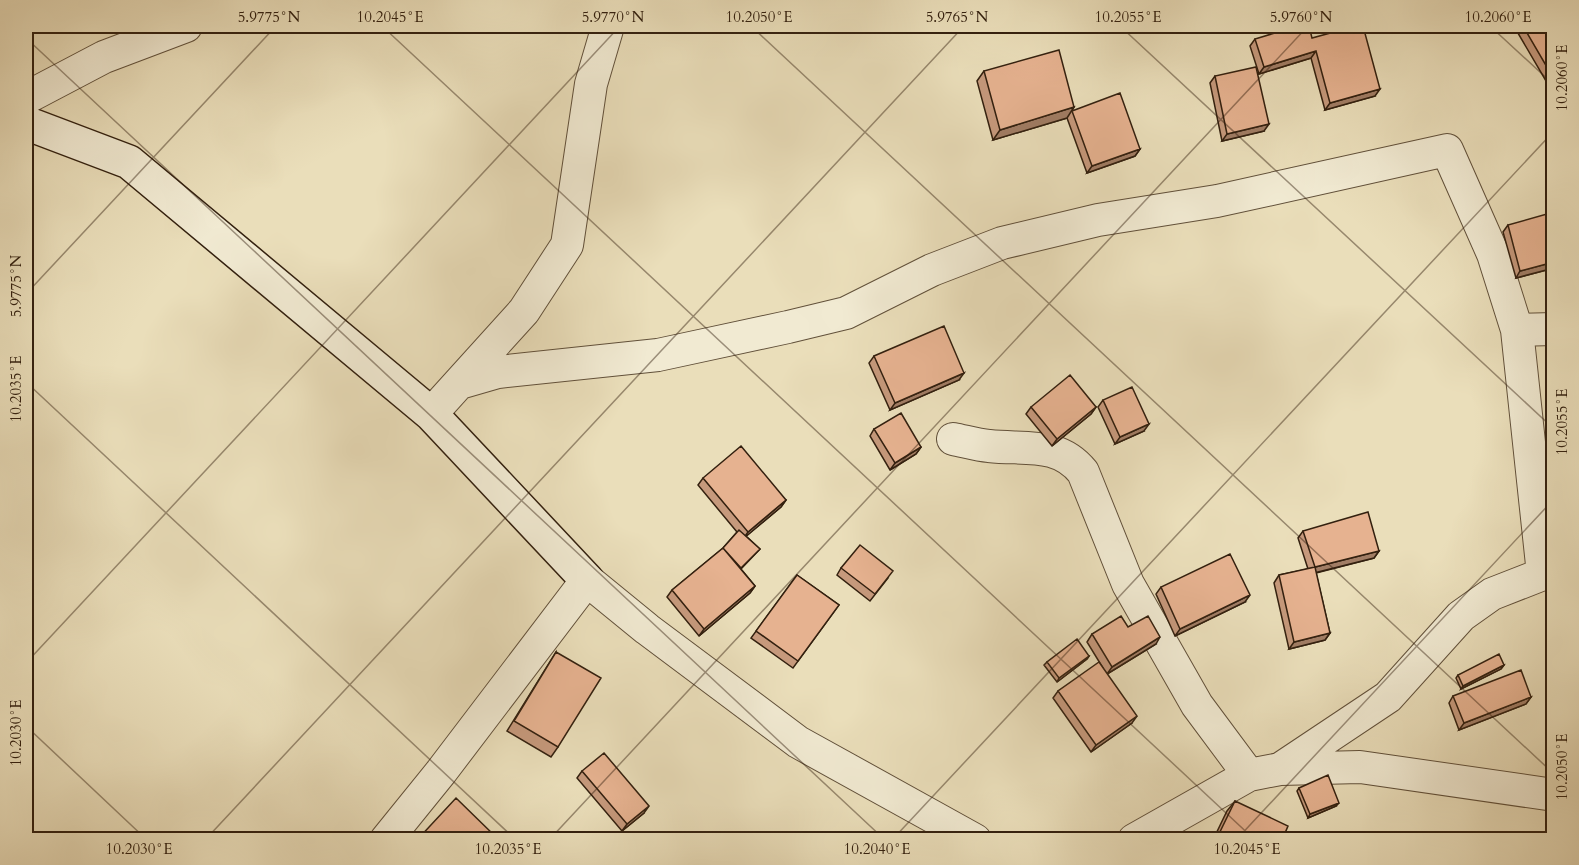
<svg xmlns="http://www.w3.org/2000/svg" width="1579" height="865" font-family="Cardo,serif">
<style>
.lines{fill:none;stroke-linecap:round;stroke-linejoin:round}
.street-casing{stroke:#61503a;stroke-width:34}
.secondary-casing{stroke:#33200f;stroke-width:36}
.street{stroke:#f1ead2;stroke-width:32}
.secondary{stroke:#f1ead2;stroke-width:33}
.wall{fill:#c6997c;stroke:#33200f;stroke-width:1.5}
.shaded-wall{fill:#a17d65;stroke:#33200f;stroke-width:1.5}
.building{fill:#e6b290;stroke:#33200f;stroke-width:1.5}
.ticks{fill:none;stroke:#33200f;stroke-width:1.5;stroke-opacity:0.45}
.neatline{fill:none;stroke:#33200f;stroke-width:2}
.ticks-label{font-size:15px;text-anchor:middle;fill:#33200f}
</style>
<rect width="100%" height="100%" fill="#eadeba"/>
<filter id="stains"><feTurbulence type="fractalNoise" baseFrequency=".00333" numOctaves="4"/><feColorMatrix values="0 0 0 0 .2 0 0 0 0 .09 0 0 0 0 .02 0 0 0 .5 -.17"/></filter>
<radialGradient id="worn" r=".72"><stop offset=".6" stop-color="#630" stop-opacity="0"/><stop offset="1" stop-color="#630" stop-opacity=".3"/></radialGradient>
<g class="lines">
<!-- street casing -->
<g class="street-casing">
<path id="street" d="M26,98L104,57L186,26
M1517,330L1554,329
M460,383L498,372L658,355L788,327L846,313L932,270L1002,243L1098,220L1217,201L1447,150L1493,254L1517,330L1543,574
M431,414L524,311L567,245L591,84L608,26
M953,439C964,441 977,445 989,446C1025,450 1058,441 1083,472L1128,584L1197,705L1249,775
M1280,769L1388,697L1461,616L1492,594L1543,574H1554
M386,840L441,772L587,580L647,629L798,742L975,840
M1134,840L1249,775L1280,769L1360,767L1554,795"/>
</g>
<!-- secondary casing -->
<g class="secondary-casing">
<path id="secondary" d="M26,123L129,162L431,414L587,580"/>
</g>
<!-- street -->
<use href="#street" class="street"/>
<!-- secondary -->
<use href="#secondary" class="secondary"/>
</g>
<!-- wall -->
<path class="wall" d="M1517,26H1554V77L1546,81L1515,28Z
M1312,38L1375,96L1325,110L1311,58L1259,74L1250,46L1255,39Z
M984,71L1074,107L1072,111L1140,149L1135,156L1087,173L1067,118L993,140L977,81Z
M1215,76L1264,131L1222,141L1210,83Z
M1508,225L1554,268L1516,278L1503,232Z
M874,356L959,380L890,410L869,363Z
M1103,400L1144,431L1115,444L1098,407Z
M1031,407H1096L1091,414L1052,446L1026,414Z
M874,429L921,447L916,454L890,470L870,436Z
M703,478L786,500L781,507L746,536L760,549L741,569L755,586L750,593L699,636L667,597L672,590L723,548L737,532L698,485Z
M1303,531L1379,551L1374,558L1316,573L1330,633L1325,640L1289,649L1274,583L1279,575L1308,569L1298,538Z
M841,568L888,578L870,601L837,575Z
M797,575L839,605L793,668L751,638Z
M1161,587L1245,602L1175,636L1156,594Z
M1128,627L1156,644L1107,674L1132,723L1091,752L1053,698L1058,691L1103,668L1087,642L1092,634Z
M556,652L558,747L551,757L507,731Z
M1089,656L1087,659L1057,682L1044,665L1047,662Z
M1504,665L1501,669L1461,689L1456,678L1458,675Z
M1453,696L1531,697L1526,704L1459,730L1449,703Z
M1554,717V747L1550,722Z
M582,771L644,813L622,831L577,778Z
M1299,788L1336,806L1308,818L1297,791Z
M1235,801L1282,840H1213L1227,811Z"/>
<!-- shaded-wall -->
<path class="shaded-wall" d="M1316,51L1311,58L1259,74L1264,67Z
M1554,73V77L1546,81L1551,74Z
M1380,89L1375,96L1325,110L1330,103Z
M1074,107L1067,118L993,140L1000,130Z
M1269,124L1264,131L1222,141L1227,134Z
M1140,149L1135,156L1087,173L1092,166Z
M1554,262V268L1516,278L1520,271Z
M964,373L959,380L890,410L895,403Z
M1096,407L1091,414L1052,446L1057,439Z
M1149,424L1144,431L1115,444L1120,437Z
M921,447L916,454L890,470L895,463Z
M786,500L781,507L743,539L748,532Z
M1379,551L1374,558L1310,574L1315,567Z
M755,586L750,593L699,636L704,629Z
M1250,595L1245,602L1175,636L1180,629Z
M1330,633L1325,640L1289,649L1294,642Z
M1160,637L1156,644L1107,674L1112,667Z
M1089,656L1087,659L1057,682L1059,678Z
M1504,665L1501,669L1461,689L1463,686Z
M1531,697L1526,704L1459,730L1464,723Z
M1137,716L1132,723L1091,752L1096,745Z
M1339,803L1336,806L1308,818L1310,814Z
M649,806L644,813L622,831L627,824Z"/>
<!-- building -->
<path class="building" d="M1298,26H1309L1312,38L1356,26H1363L1380,89L1330,103L1316,51L1264,67L1255,39Z
M1523,26H1554V73L1551,74Z
M1059,50L1074,107L1000,130L984,71Z
M1256,67L1269,124L1227,134L1215,76Z
M1120,93L1140,149L1092,166L1072,111Z
M1554,212V262L1520,271L1508,225Z
M944,326L964,373L895,403L874,356Z
M1070,375L1096,407L1057,439L1031,407Z
M1132,387L1149,424L1120,437L1103,400Z
M901,413L921,447L895,463L874,429Z
M741,446L786,500L748,532L703,478Z
M1368,512L1379,551L1315,567L1303,531Z
M739,530L760,549L741,568L723,548Z
M860,545L893,571L875,594L841,568Z
M723,548L755,586L704,629L672,590Z
M1230,554L1250,595L1180,629L1161,587Z
M1315,567L1330,633L1294,642L1279,575Z
M797,575L839,605L798,661L756,631Z
M1121,616L1128,627L1148,616L1160,637L1112,667L1092,634Z
M1077,639L1089,656L1059,678L1047,662Z
M556,652L601,678L558,747L514,721Z
M1499,654L1504,665L1463,686L1458,675Z
M1099,662L1137,716L1096,745L1058,691Z
M1521,670L1531,697L1464,723L1453,696Z
M604,753L649,806L627,824L582,771Z
M1328,775L1339,803L1310,814L1299,788Z
M456,798L499,840H417Z
M1235,801L1288,826L1282,840H1216Z"/>
<!-- ticks -->
<path class="ticks" d="M382,26L1255,840M751,26L1554,774M1120,26L1554,429M1490,26L1554,85M26,38L885,840M26,294L276,26M26,382L516,840M26,663L620,26M26,726L147,840M205,840L964,26M549,840L1308,26M892,840L1554,131M1236,840L1554,499"/>
<!-- margin -->
<rect width="1579" height="865" fill="none" stroke="#eadeba" stroke-width="66"/>
<rect x="33" y="33" width="1513" height="799" class="neatline"/>
<g class="ticks-label">
<text x="269" y="22">5.9775°N</text>
<text x="390" y="22">10.2045°E</text>
<text x="613" y="22">5.9770°N</text>
<text x="759" y="22">10.2050°E</text>
<text x="957" y="22">5.9765°N</text>
<text x="1128" y="22">10.2055°E</text>
<text x="1301" y="22">5.9760°N</text>
<text x="1498" y="22">10.2060°E</text>
<text transform="translate(1562 78) rotate(-90)" y="5">10.2060°E</text>
<text transform="translate(16 286) rotate(-90)" y="5">5.9775°N</text>
<text transform="translate(16 389) rotate(-90)" y="5">10.2035°E</text>
<text transform="translate(1562 422) rotate(-90)" y="5">10.2055°E</text>
<text transform="translate(16 733) rotate(-90)" y="5">10.2030°E</text>
<text transform="translate(1562 767) rotate(-90)" y="5">10.2050°E</text>
<text x="139" y="854">10.2030°E</text>
<text x="508" y="854">10.2035°E</text>
<text x="877" y="854">10.2040°E</text>
<text x="1247" y="854">10.2045°E</text>
</g>
<rect width="100%" height="100%" filter="url(#stains)"/>
<rect width="100%" height="100%" fill="url(#worn)"/>
</svg>
